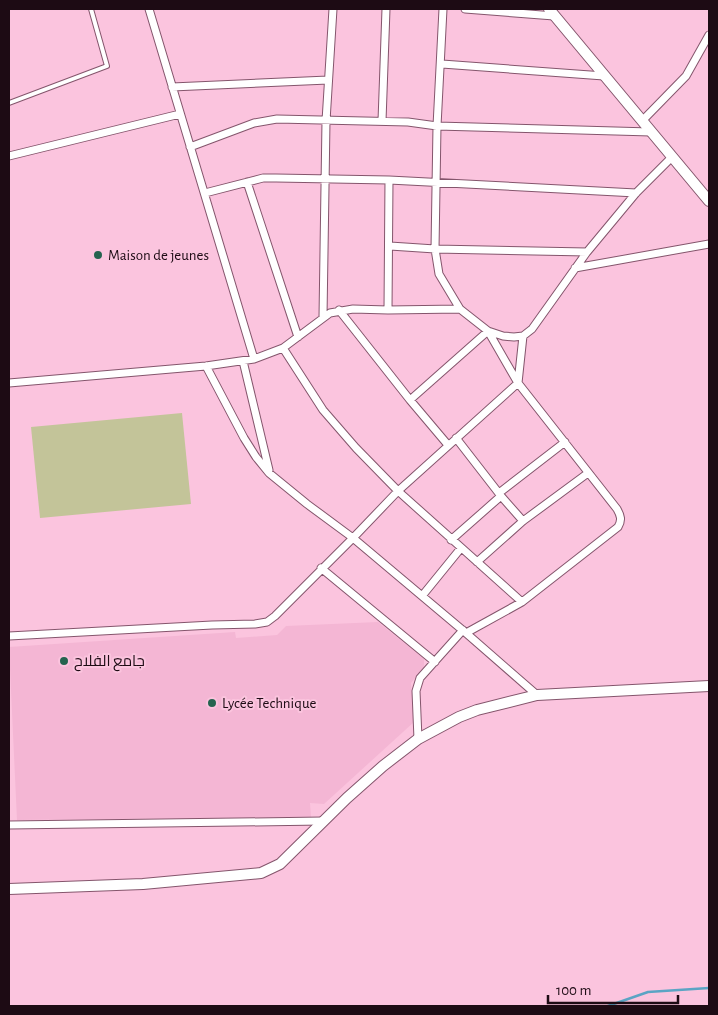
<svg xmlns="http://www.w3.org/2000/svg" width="718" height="1015" font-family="'Alegreya Sans',Cairo,sans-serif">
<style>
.built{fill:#f4b6d4}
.green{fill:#c3c499}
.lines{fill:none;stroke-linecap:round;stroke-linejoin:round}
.stream{stroke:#5ba4c4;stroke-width:2.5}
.lane-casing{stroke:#84556c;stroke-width:6}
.street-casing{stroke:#84556c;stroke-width:9}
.secondary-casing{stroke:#84556c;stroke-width:12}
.lane{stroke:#fff;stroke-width:4}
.street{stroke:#fff;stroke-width:7}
.secondary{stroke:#fff;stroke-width:10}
.poi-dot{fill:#25634f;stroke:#fbc4de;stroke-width:2}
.labels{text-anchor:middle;stroke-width:4;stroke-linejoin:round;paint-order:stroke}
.poi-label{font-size:15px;fill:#1d0b14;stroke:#fbc4de;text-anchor:start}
</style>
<rect width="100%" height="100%" fill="#fbc4de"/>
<!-- built -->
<path class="built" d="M378,622L424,659V667L411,683L414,722L324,804L310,803L311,817L17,820L9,647L235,632L236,638L277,635L286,626Z"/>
<!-- green -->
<path class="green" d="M182,413L191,504L40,518L31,427Z"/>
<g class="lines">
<!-- stream -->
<path class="stream" d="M608,1006L648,992L709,988"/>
<!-- lane casing -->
<g class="lane-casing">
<path id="lane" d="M9,103L107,66L91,9"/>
</g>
<!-- street casing -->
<g class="street-casing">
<path id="street" d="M149,9L254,359
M443,9L437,126L435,249L439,274L460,309
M465,9L554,16
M442,64L604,76
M172,87L328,80
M382,121L386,9
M642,121L686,76L709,35
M190,147L254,123L277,119L408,122L437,126L651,132
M9,156L180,114
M247,182L298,337
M205,193L263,178H276L389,180L636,193
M390,246L435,249L587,252
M575,268L709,244
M339,310L410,400L448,445
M388,310L389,180
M323,317L326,121L333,9
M283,348L323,410L356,448L398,491L522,602
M243,361L269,470
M206,366L244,438L256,457L269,473L307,504L353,538L466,633L537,695
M9,383L206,366L254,359L283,348L330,313L353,309L388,310L460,309L488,331L503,336L514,337L523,336L532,329L587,252L636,193L672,157
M410,400L488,331L518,383L617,509C621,516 622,520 618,527L522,602L466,633
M456,438L501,496L523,521
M499,493L565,442
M451,540L501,496
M477,562L523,521L588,473
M321,568L435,662
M422,596L461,548
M9,636L212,625L255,624L267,622L275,616L353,538L398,491L518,383L523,336
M418,739L416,691L420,678L463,630
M9,825L323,821"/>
</g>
<!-- secondary casing -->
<g class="secondary-casing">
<path id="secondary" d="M549,9L709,201
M9,889L143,884L261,873L280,864L347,798L383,766L418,739L459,717L477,710L537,695L709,686"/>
</g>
<!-- lane -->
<use href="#lane" class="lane"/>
<!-- street -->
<use href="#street" class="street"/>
<!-- secondary -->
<use href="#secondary" class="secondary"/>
</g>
<!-- markers -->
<g class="poi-dot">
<circle cx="98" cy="255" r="5"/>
<circle cx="64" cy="661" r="5"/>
<circle cx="212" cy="703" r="5"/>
</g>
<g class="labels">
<!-- poi labels -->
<g class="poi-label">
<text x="108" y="260">Maison de jeunes</text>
<text x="74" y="666">جامع الفلاح</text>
<text x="222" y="708">Lycée Technique</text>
</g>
</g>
<!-- border -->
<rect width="718" height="1015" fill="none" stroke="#1d0b14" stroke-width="20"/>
<!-- scale -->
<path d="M548 995v8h130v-8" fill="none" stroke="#1d0b14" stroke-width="2.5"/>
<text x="556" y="995" font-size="15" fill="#1d0b14" stroke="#fbc4de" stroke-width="4" paint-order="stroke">100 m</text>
</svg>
